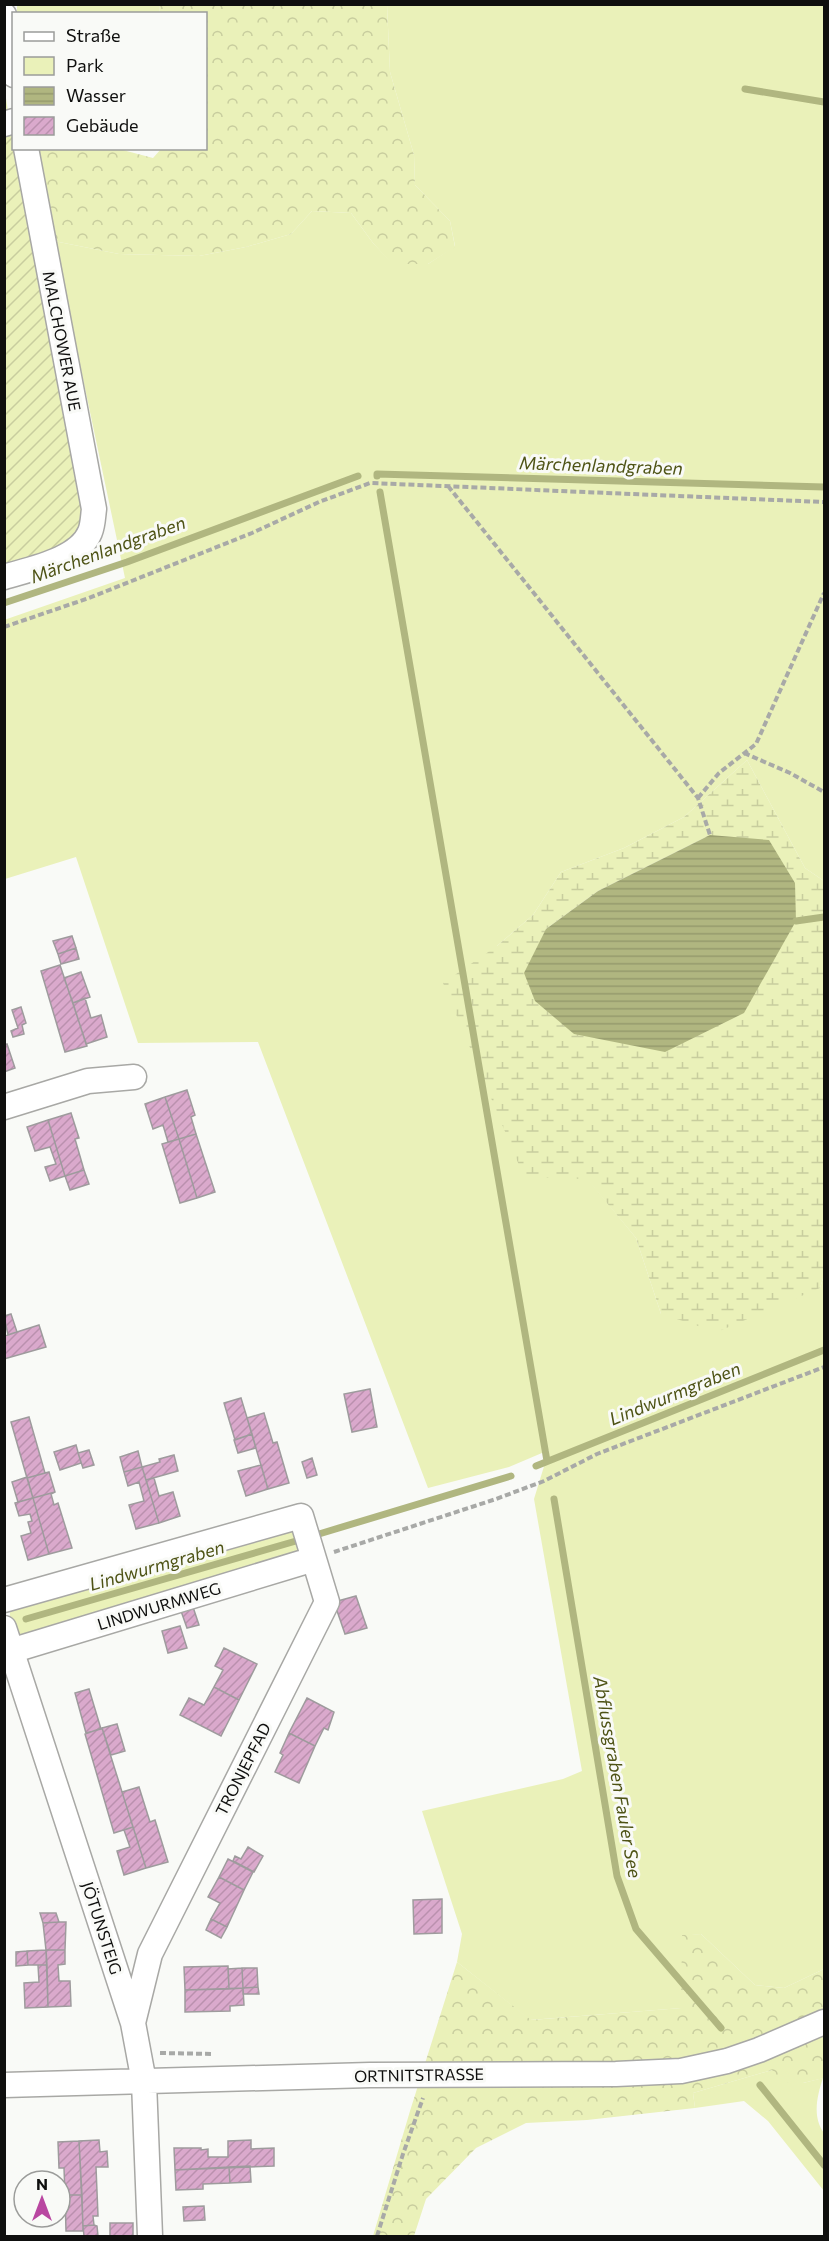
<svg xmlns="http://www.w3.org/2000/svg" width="829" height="2241" font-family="Commissioner,sans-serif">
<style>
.green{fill:#eaf1b9}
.forest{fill:url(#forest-crowns)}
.wetland{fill:url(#wetland-marsh);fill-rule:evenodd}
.garden{fill:url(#garden-furrows)}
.water{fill:url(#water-rules)}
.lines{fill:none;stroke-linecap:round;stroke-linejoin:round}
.stream{stroke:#b0b680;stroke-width:7}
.building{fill:url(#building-hatch);stroke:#9e9b9d;stroke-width:1.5}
.minor-casing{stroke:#a8a8a5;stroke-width:27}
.path{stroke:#a8a9a7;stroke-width:4;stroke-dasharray:6 3;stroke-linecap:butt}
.minor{stroke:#fff;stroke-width:24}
.labels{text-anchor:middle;stroke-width:6;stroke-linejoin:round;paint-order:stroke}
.street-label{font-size:16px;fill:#0f0f0e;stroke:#f9faf7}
.water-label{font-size:18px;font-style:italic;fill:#4e5315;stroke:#f9faf7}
</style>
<defs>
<pattern id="forest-crowns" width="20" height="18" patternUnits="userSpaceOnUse" patternTransform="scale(1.5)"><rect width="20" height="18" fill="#eaf1b9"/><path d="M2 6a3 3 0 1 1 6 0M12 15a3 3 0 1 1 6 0" fill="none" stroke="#c8cd9e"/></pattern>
<pattern id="wetland-marsh" width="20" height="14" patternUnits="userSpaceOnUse" patternTransform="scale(1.5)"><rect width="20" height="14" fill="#eaf1b9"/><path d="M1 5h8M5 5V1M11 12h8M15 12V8" fill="none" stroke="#c8cd9e"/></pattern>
<pattern id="garden-furrows" width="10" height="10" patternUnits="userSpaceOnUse" patternTransform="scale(1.5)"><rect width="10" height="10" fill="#eaf1b9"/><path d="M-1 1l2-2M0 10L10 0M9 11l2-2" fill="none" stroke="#c8cd9e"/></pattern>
<pattern id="water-rules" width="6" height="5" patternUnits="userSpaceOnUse" patternTransform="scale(1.5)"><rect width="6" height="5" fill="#b0b680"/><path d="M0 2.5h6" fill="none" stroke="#969b6d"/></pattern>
<pattern id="building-hatch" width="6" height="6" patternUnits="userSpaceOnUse" patternTransform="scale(1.5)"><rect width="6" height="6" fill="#daa9cc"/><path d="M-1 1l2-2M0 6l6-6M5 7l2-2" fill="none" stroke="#ba90ae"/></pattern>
</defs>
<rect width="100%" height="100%" fill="#f9faf7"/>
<!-- green -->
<path class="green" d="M17,5H160L159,14L17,13Z
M387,5H824V881L805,868L747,760L684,817L624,848L561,872L533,915L497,946L587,1178L636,1238L661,1314L820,1288L824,1275V1969L784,1988L755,1985L701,1934L682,1936V2008L530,2020L457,1962L462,1934L422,1811L563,1779L582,1771L534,1499L549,1450L509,1467L428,1488L258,1042L138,1043L76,857L5,879L4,620L125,578L54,241L119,254L199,256L246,247L291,234L312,211L351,213L373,243L392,263L428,264L455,246L450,221L415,185L414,155L390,72Z
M290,1527L299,1530L304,1554L19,1639C11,1629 8,1619 11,1607Z
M772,2070L803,2083L823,2078C817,2096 812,2117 824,2133V2191L768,2121L744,2101L695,2108L693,2093Z"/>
<!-- forest -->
<path class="forest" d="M160,5H387L390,72L414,155L415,185L450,221L455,247L428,264H392L373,243L351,213L312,211L291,234L246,247L199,256L119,254L54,241L36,149H119L153,158L161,149L206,148V14L159,13Z
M701,1934L755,1985L784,1988L824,1969V2078L803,2083L782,2082L772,2070L693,2093L695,2108L587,2120L526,2123L476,2148L426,2199L414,2236H373L410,2111L457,1962L531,2020L681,2008L682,1935Z"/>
<!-- wetland -->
<path class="wetland" d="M747,760L805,868L824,881V1275L820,1288L717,1332L661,1314L636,1238L587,1179L524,1177L443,983L497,946L533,915L561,872L624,848L684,817ZM710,835L546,929L598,891Z"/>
<!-- garden -->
<path class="garden" d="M4,86L14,148L16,149L96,537L4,568Z"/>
<!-- water -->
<path class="water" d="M710,835L769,840L795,883L796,921L744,1013L665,1052L574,1034L535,1001L524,973L546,929L598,891Z"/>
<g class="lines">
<!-- stream -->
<path class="stream" d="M745,89L824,102
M377,476V474L824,487
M380,492L547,1461
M4,603L127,562L358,476
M796,921L824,917
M536,1466L824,1350
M554,1499L617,1876L636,1929L721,2028
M319,1534L511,1476
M26,1619L296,1541
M760,2085L824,2165"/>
</g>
<!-- building -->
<path class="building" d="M72,936L76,948L58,954L53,941Z
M76,948L79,959L61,964L58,954Z
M60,965L87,1046L65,1052L41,971Z
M81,972L90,997L73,1003L64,978Z
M85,998L91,1018L101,1015L107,1037L86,1044L73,1003Z
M21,1007L26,1023L22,1025L24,1034L13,1037L11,1031L18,1028L12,1010Z
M7,1044L15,1068L4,1072V1045Z
M187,1090L195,1115L191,1117L196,1134L179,1139L165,1097Z
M165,1097L179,1139L168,1142L163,1125L153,1129L145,1104Z
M71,1113L79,1138L75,1139L84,1170L65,1176L48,1120Z
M48,1120L65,1176L50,1181L45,1167L56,1164L50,1147L35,1151L27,1127Z
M196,1134L215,1192L197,1198L179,1139Z
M179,1139L197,1198L180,1203L162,1144Z
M84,1170L89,1184L70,1190L65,1176Z
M11,1314L17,1332L8,1335L4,1316Z
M39,1325L46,1347L4,1359V1336Z
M370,1389L377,1427L352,1432L344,1394Z
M241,1398L252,1434L235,1440L224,1403Z
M264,1413L273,1443L277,1442L289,1483L268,1489L247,1418Z
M29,1417L45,1473L27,1478L11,1422Z
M252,1434L256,1448L238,1453L234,1440Z
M76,1445L81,1463L60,1470L54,1452Z
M89,1450L94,1465L83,1468L78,1453Z
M138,1451L142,1467L124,1472L120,1457Z
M174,1455L178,1471L146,1480L142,1467L160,1462L159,1459Z
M312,1458L317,1475L307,1478L302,1462Z
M261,1465L268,1489L246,1496L238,1471Z
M142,1467L159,1523L136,1529L129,1505L144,1501L139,1482L128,1486L124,1472Z
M49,1472L55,1492L33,1498L27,1478Z
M27,1477L33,1498L18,1502L12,1482Z
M154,1478L159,1496L173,1492L180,1516L159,1523L146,1480Z
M55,1492L51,1494L54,1505L58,1503L72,1548L49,1554L33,1498Z
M33,1498L49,1554L28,1560L21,1536L31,1533L28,1522L32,1521L30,1514L19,1516L15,1503Z
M356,1596L367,1628L345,1634L334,1602Z
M193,1607L199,1625L187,1628L181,1611Z
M180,1626L187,1648L168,1653L162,1631Z
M224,1648L257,1664L239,1700L214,1687L223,1670L215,1666Z
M214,1687L239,1700L221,1736L180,1715L189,1698L204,1705Z
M89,1689L101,1729L86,1733L75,1693Z
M307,1698L334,1712L328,1730L324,1728L315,1746L289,1733Z
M117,1724L125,1751L111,1755L102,1728Z
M102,1728L133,1827L114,1833L85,1734Z
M289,1733L315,1746L299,1783L275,1772L283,1755L280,1753Z
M139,1787L150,1822L155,1820L168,1862L146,1868L122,1792Z
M133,1827L146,1868L124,1875L117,1851L130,1847L124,1830Z
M248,1847L263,1856L254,1872L233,1861L235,1856L241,1859Z
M228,1859L253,1872L244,1890L219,1877Z
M219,1877L244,1890L227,1927L211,1919L220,1903L208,1897Z
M442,1899V1933L414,1934L413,1900Z
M40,1913H56L59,1922L43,1923Z
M211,1919L227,1927L221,1938L206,1930Z
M59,1922H66L65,1950H46L43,1923Z
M46,1950H65V1964L58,1965L59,1981H70L71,2006L48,2007Z
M46,1950L47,1965H28L27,1951Z
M27,1951L28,1965L16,1966V1952Z
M38,1965H47L48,2007L25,2008L24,1983L39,1982Z
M228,1966L229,1989L185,1990L184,1967Z
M242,1968L243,1988L229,1989L228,1969Z
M242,1968H257L258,1987L243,1988Z
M258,1987L259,1994H243V1988Z
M243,1988L244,2005L230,2006V2011L185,2012V1990Z
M99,2140L100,2152L107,2151L108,2167H96L98,2216H93L94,2225L83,2226L79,2141Z
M251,2140V2149L274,2148V2166L175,2170L174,2148H201V2150L208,2149V2157H228V2141Z
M79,2141L82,2195H65L64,2168H59L58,2142Z
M250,2166L251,2182L230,2183L229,2167Z
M229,2167L230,2183L203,2184V2189L176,2190L175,2170Z
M65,2195H82L83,2231H66Z
M204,2206L205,2220L184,2221L183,2207Z
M110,2223H133V2236H110Z
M94,2225L97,2226L98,2236H84L83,2226Z"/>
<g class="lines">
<!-- minor casing -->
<g class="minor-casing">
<path id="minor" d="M4,15L14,75
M4,124L14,121
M4,577C30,569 79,560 90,532C93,525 93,516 94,509L26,148
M4,1107L88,1081L134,1077
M4,1600L301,1516L327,1602L150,1954L133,2023
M4,1628L133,2023L144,2082L150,2236
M4,1653L314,1559
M4,2085L370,2075L616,2074L681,2071L727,2061L759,2050L824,2022"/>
</g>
<!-- path -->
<path class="path" d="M448,486L698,798L710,835
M4,627L89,598L252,533L319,502L370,483L824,502
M744,753L790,773L824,792
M698,798L719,773L756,744L824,593
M334,1552L496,1499L544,1481L597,1454L824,1367
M160,2053L213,2054
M377,2236L403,2154L423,2098"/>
<!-- minor -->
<use href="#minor" class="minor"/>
</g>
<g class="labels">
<!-- street labels -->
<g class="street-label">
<text transform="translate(62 341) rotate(79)" y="6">MALCHOWER AUE</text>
<text transform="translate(159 1606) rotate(-17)" y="6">LINDWURMWEG</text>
<text transform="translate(243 1769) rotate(-63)" y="6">TRONJEPFAD</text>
<text transform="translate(102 1928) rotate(72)" y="6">JÖTUNSTEIG</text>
<text transform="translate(419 2075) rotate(-1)" y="6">ORTNITSTRASSE</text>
</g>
<!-- water labels -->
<g class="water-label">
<text transform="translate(601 466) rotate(2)" y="6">Märchenlandgraben</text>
<text transform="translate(108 550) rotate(-20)" y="6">Märchenlandgraben</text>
<text transform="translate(675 1394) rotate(-22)" y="6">Lindwurmgraben</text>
<text transform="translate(157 1566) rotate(-16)" y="6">Lindwurmgraben</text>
<text transform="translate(617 1777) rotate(80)" y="6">Abflussgraben Fauler See</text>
</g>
</g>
<!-- border -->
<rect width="829" height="2241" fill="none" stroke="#0f0f0e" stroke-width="12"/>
<!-- legend -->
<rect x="12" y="12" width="195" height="138" fill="#f9faf7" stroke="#9b9c9a" stroke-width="1.5"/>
<rect x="24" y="32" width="30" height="9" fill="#ffffff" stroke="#9b9c9a" stroke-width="1.5"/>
<text x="66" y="42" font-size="18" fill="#0f0f0e">Straße</text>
<rect x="24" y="57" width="30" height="18" fill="#eaf1b9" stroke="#9b9c9a" stroke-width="1.5"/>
<text x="66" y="72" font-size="18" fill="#0f0f0e">Park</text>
<rect x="24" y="87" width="30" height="18" fill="url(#water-rules)" stroke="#9b9c9a" stroke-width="1.5"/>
<text x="66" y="102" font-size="18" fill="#0f0f0e">Wasser</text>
<rect x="24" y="117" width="30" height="18" fill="url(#building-hatch)" stroke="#9b9c9a" stroke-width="1.5"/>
<text x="66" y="132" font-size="18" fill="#0f0f0e">Gebäude</text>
<!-- north arrow -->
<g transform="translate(42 2199)"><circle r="28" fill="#f9faf7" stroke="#9b9c9a" stroke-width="1.5"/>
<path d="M0-4.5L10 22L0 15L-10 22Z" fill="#b947a1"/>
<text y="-9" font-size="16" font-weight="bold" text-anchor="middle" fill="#0f0f0e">N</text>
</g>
</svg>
